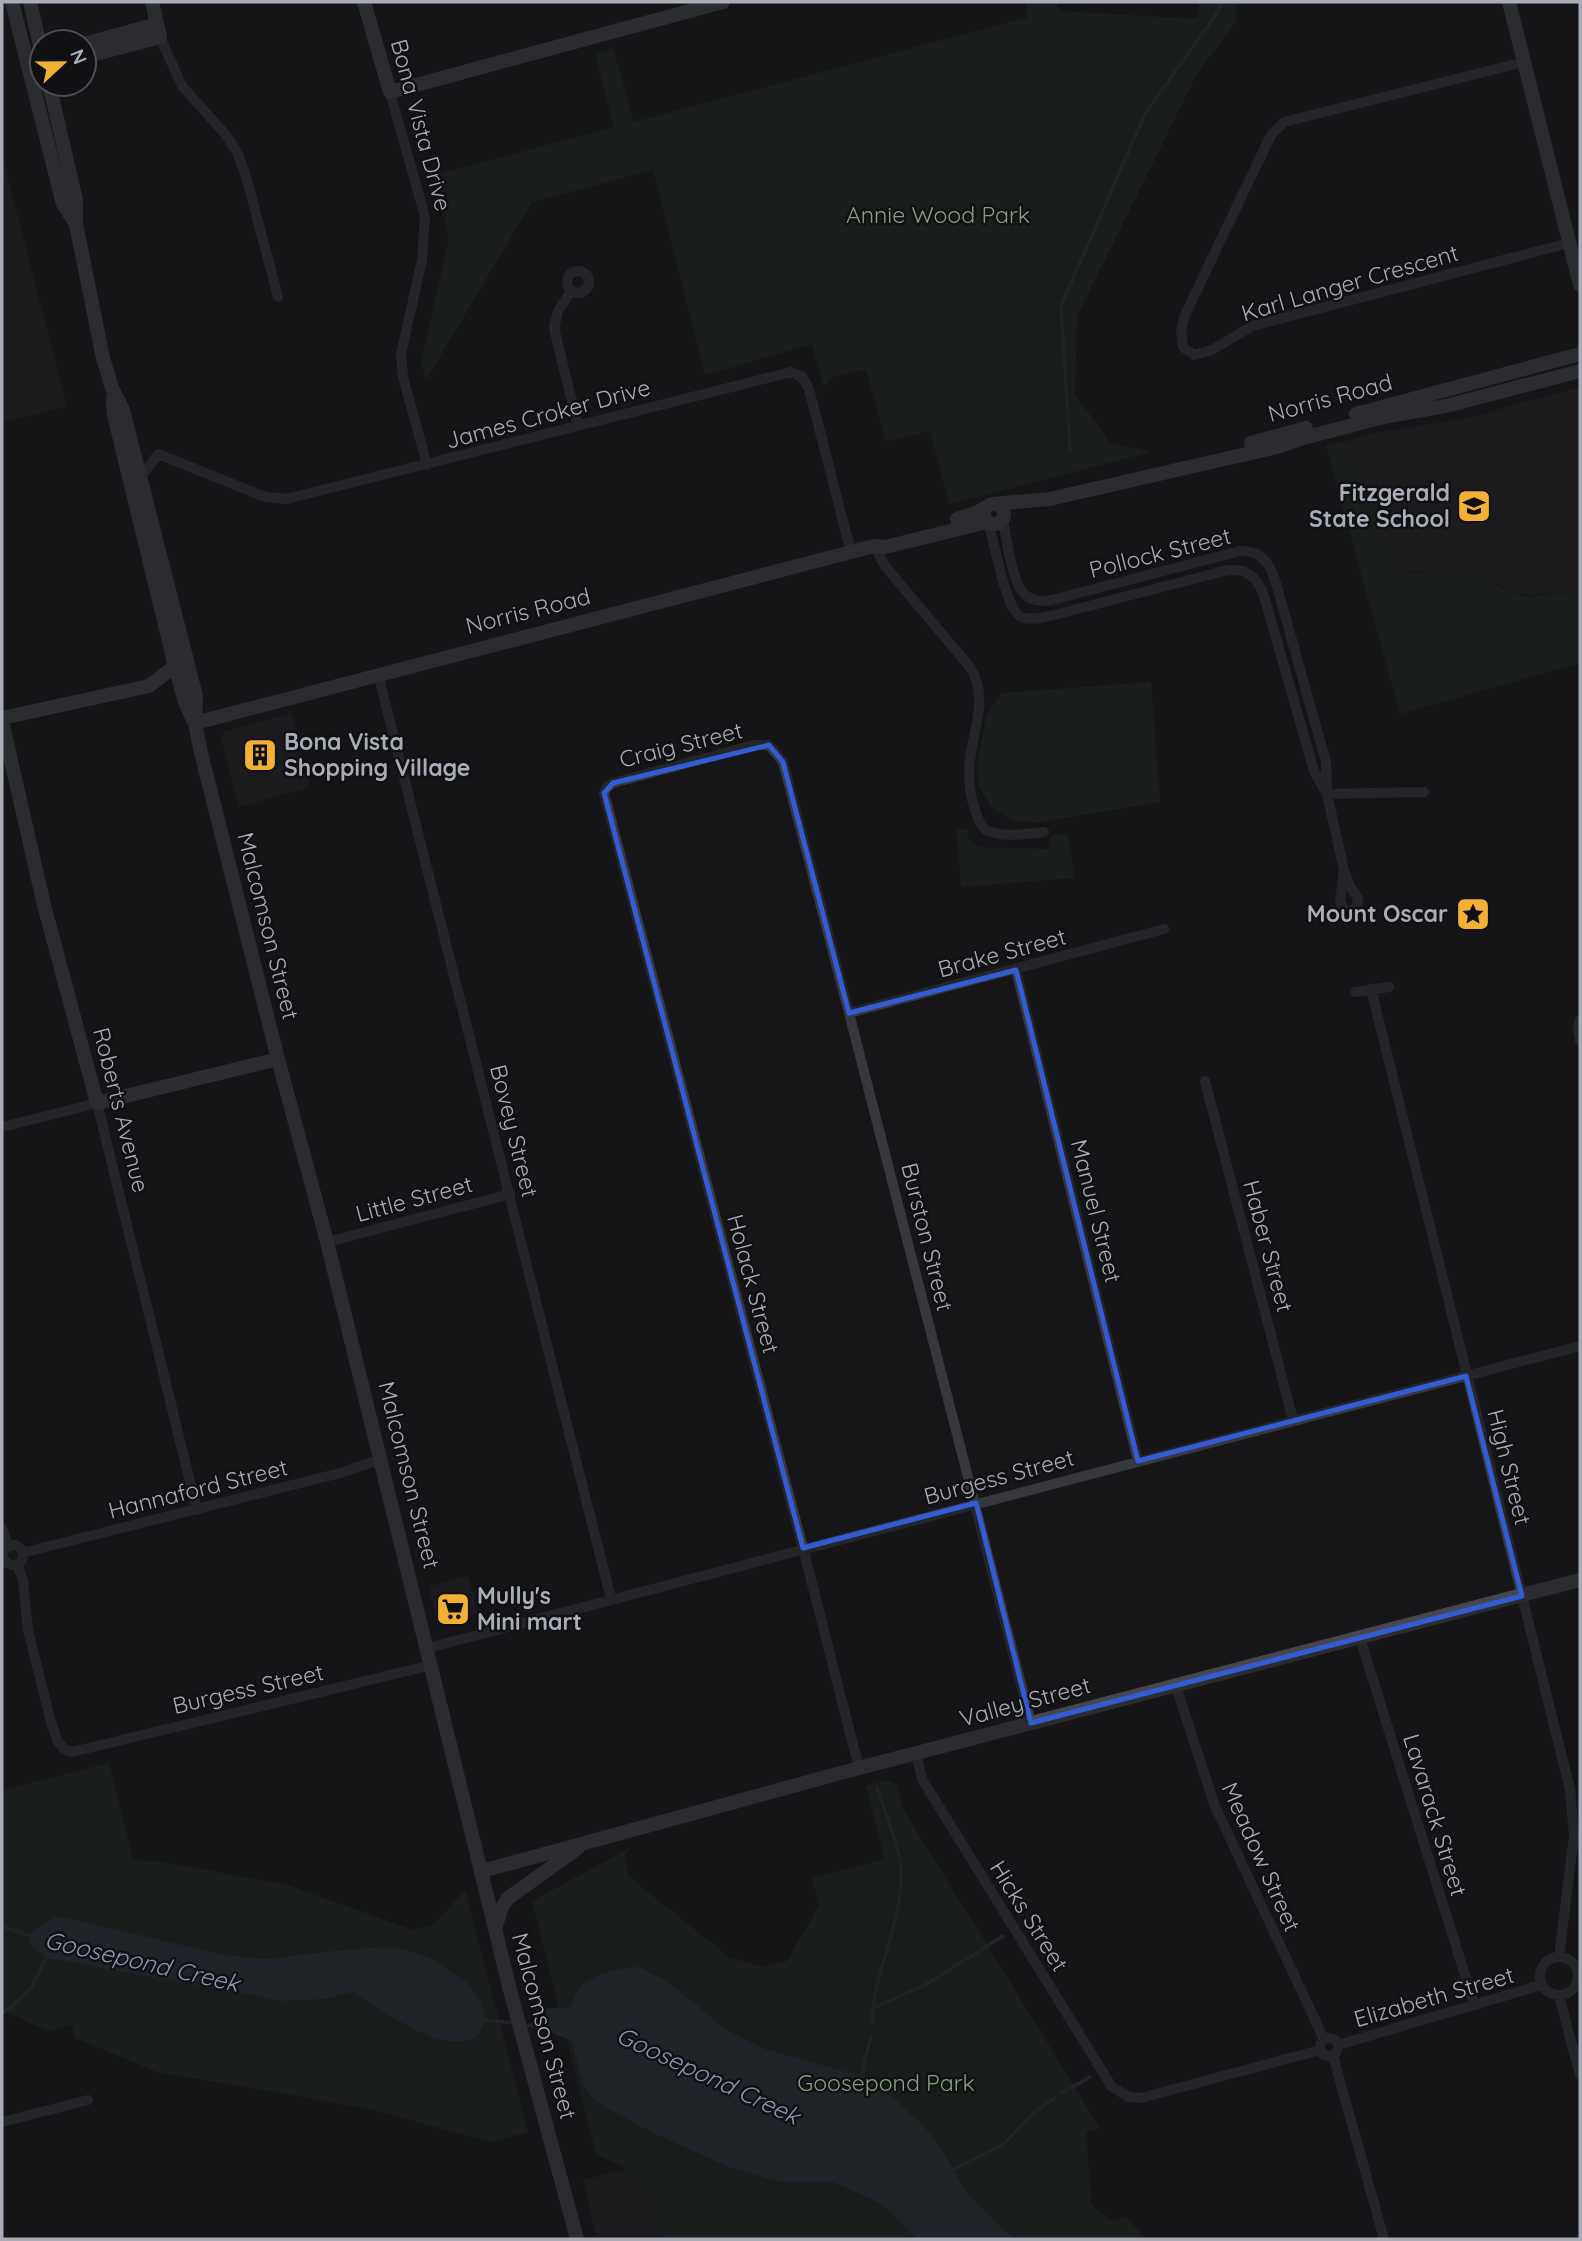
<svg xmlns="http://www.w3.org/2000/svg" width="1582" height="2241" font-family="Quicksand,sans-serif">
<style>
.built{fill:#222225}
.green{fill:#1e261f}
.water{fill:#2c353c}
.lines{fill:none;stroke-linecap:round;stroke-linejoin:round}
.stream{stroke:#2c353c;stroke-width:3.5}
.street{stroke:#37383d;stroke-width:10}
.secondary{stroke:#45474d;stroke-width:14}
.marked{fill:none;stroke:#325cd3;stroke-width:5;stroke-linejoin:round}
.labels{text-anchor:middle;stroke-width:5;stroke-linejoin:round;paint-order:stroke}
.street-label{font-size:23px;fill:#a8adb8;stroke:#111113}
.park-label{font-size:23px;fill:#7fa381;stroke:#111113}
.poi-label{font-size:23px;font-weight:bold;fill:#a8adb8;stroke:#111113;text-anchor:end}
.water-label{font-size:24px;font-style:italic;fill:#7f9bb3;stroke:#111113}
</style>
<rect width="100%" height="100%" fill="#161618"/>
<!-- built -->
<path class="built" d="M2,155L67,407L2,423Z
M1580,387V593L1570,591L1537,595L1514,594L1478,572L1418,571L1394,576L1344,442L1375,433L1467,418Z
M291,713L310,787L238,807L221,738L224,732Z
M468,1576L478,1613L445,1621L436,1616L429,1587Z
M628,2169L641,2175L663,2239H597L583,2180Z"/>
<!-- green -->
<path class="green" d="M1025,2H1056L1059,11L1198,19L1199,2H1237L1236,22L1198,72L1077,316L1075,394L1110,443L1151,452L949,504L930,431L886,442L866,369L830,378L824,388L812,344L705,375L653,170L532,202L426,380L421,362L449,239L435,175L614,127L595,54L613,49L634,122L1028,17Z
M1344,442L1394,576C1412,573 1465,566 1481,574C1492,580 1503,591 1514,594C1535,601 1559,589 1580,593V663L1400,714L1326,446Z
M1151,682L1160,802L1036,823L1012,820L992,808L979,787L977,764L986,716L1002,693Z
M957,829H967L968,839L978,847L1049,849L1051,836L1068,833L1074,878L961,887Z
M109,1763L133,1860L163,1862L287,1885L413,1930L435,1924L465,1890L528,2132L490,2142L366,2108L157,2072L75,2038L72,2025L48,2031L2,2010V1790Z
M888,1780L897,1785L903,1809L1100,2128L1086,2132L1091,2203L1110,2221L1126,2217L1146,2239H663L641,2175L596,2154L532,1901L630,1848L624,1857L629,1877L729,1957L761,1967L787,1961L819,1906L812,1878L885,1859L866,1786Z"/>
<!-- water -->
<path class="water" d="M58,1916L224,1955L267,1959L351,1949L387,1947L408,1950L430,1958L467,1983L481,2001L486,2018L477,2036C473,2038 467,2041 462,2041C427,2045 381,2009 352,1992L325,1999L284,2001L47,1958L29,1944L32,1931Z
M638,1967L668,1982L727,2030L765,2049L861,2076L892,2097L923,2125L942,2150L966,2192L1014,2239H917L882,2204L833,2182H781L729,2167L649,2131L595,2101L583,2084L572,2041L539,2028L535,2009L571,2007C573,2003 574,1995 577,1991C591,1973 618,1968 638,1967Z"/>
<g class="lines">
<!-- stream -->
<path class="stream" d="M1070,450L1061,306L1145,114L1217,13L1222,2
M2,1926L33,1937
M873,2008L925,1985L1003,1936
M2,2013C30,1995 36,1982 48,1953
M483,2020L514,2023
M525,2025L542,2026
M872,2025C872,1976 899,1931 901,1882C903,1851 886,1817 877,1787
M861,2076L871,2036
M1062,2093L1090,2077
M953,2170L1003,2145L1035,2112L1055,2098"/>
<!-- street -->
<path class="street" d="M160,37L182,86L226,135L237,152L246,176L278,297
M1524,62L1284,122L1271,135L1184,317L1181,331L1183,347L1194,355L1212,350L1252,326L1569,243
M390,92L425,217L422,260L401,354L403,377L427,465
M567 282a11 11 0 1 1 22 0a11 11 0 1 1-22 0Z
M571,291L558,311L554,328L578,426
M141,477L158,454L265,497L287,499L791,372L802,377L809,389L851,552
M1003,520C1006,537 1012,583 1025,595C1033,601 1043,602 1052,600L1240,551C1262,550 1270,564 1276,583L1326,762L1327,794L1344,870L1350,887L1358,898L1357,907L1351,911L1344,910L1340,902L1344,870
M988,523C995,542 1005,609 1021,617C1031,621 1045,617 1054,615L1224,571C1246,567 1257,576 1264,596L1314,771L1327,794
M874,546L885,566L969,666C990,697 973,728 970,761C968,777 970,795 975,810C977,816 980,825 985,829C996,838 1030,834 1044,832
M378,674L611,1599
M1327,794L1424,792
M1016,970L1138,1461
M1371,989L1570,1789L1574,1835L1559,1957
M1355,992L1389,987
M849,1013L1164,929
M1580,1020L1578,1029L1580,1041
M1205,1081L1293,1420
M2,1127L97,1103L197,1510
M327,1242L510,1194
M2,1528L9,1547
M3 1555a10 10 0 1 1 20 0a10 10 0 1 1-20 0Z
M22,1553L340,1473L381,1459
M17,1564L23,1580L28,1630L51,1722L57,1740L63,1748L72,1752L432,1665
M1360,1638L1474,2004
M428,1648L1580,1346
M1176,1686L1214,1804L1324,2039
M916,1754L922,1779L1112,2087L1129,2097L1141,2098L1320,2050
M859,1768L803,1548L604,793L607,787L613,783L754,745H769L783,762L849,1013L1031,1723
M1540 1976a19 19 0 1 1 38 0a19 19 0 1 1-38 0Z
M1559,1996L1580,2075
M1320 2047a9 9 0 1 1 18 0a9 9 0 1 1-18 0Z
M1338,2045L1541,1985
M1333,2056L1384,2239
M2,2122L88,2100"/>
<!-- secondary -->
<path class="secondary" d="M12,2L63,204L76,224
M30,2L42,54
M364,2L390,92L723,2
M1509,2L1580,285
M84,44L157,24
M84,57L160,37L152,2
M49,84L76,200V224L103,358L112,388L123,410L196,696L195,723L201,753L278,1059L327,1242L511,1994L577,2239
M113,399L114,415L175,666L185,702L194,722
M1356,414L1580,354
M1251,443L1306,428
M984 514a10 10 0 1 1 20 0a10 10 0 1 1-20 0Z
M993,504L1050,499L1281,446L1303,438L1388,416L1446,406L1580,371
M957,519L976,513L990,505
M2,718L149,686L175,666
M2,721L44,905L97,1103L278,1059
M195,723L851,552L874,546L885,547L987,522
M482,1871L859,1768L1580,1580
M496,1926L501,1909L508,1898L578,1848"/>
</g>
<!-- marked area -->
<path d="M0 0H1582V2241H0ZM769,745L783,762L849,1013L1016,970L1138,1461L1466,1376L1522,1596L1031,1723L976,1503L803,1548L604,793L613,783Z" fill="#161618" fill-opacity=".55" fill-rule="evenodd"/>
<path class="marked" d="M769,745L783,762L849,1013L1016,970L1138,1461L1466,1376L1522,1596L1031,1723L976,1503L803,1548L604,793L613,783Z"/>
<!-- icons -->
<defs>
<g id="school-square" transform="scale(1.75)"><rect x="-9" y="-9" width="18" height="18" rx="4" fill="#f2b134" stroke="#111113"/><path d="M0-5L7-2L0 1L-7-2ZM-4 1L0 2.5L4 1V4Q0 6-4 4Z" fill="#111"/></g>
<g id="building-square" transform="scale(1.75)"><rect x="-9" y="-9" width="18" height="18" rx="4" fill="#f2b134" stroke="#111113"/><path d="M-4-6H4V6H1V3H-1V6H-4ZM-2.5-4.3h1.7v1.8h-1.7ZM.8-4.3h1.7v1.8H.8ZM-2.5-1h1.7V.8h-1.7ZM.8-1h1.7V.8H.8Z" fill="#111"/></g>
<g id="sight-square" transform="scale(1.75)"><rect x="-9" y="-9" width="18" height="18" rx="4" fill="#f2b134" stroke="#111113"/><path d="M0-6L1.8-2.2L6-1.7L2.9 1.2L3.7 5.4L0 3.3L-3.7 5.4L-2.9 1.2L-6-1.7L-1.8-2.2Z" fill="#111"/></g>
<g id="supermarket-square" transform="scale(1.75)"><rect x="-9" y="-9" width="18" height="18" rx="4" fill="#f2b134" stroke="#111113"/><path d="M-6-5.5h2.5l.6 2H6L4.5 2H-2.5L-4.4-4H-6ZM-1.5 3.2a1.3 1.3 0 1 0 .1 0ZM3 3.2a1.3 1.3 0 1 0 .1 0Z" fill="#111"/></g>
</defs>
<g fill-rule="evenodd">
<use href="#school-square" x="1474" y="506"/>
<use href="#building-square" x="260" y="755"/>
<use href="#sight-square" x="1473" y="914"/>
<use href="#supermarket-square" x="453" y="1609"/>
</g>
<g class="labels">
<!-- street labels -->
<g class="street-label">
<text transform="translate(421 125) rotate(75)" y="8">Bona Vista Drive</text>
<text transform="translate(1350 283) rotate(-16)" y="8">Karl Langer Crescent</text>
<text transform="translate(1330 398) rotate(-15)" y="8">Norris Road</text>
<text transform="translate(548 414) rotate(-15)" y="8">James Croker Drive</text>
<text transform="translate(1160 553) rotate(-14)" y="8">Pollock Street</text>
<text transform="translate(528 611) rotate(-14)" y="8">Norris Road</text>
<text transform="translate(681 745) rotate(-14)" y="8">Craig Street</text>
<text transform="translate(268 926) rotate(76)" y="8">Malcomson Street</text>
<text transform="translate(1002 953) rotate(-15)" y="8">Brake Street</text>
<text transform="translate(121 1110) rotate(76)" y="8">Roberts Avenue</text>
<text transform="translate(514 1131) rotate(76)" y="8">Bovey Street</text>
<text transform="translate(414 1199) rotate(-15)" y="8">Little Street</text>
<text transform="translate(1096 1211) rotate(76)" y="8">Manuel Street</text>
<text transform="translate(927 1237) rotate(76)" y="8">Burston Street</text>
<text transform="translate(1268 1246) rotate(75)" y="8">Haber Street</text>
<text transform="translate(753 1284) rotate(75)" y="8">Holack Street</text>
<text transform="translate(1509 1467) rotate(76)" y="8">High Street</text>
<text transform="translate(409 1475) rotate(76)" y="8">Malcomson Street</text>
<text transform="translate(999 1477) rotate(-15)" y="8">Burgess Street</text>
<text transform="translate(198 1489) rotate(-14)" y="8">Hannaford Street</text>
<text transform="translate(248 1689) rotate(-13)" y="8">Burgess Street</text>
<text transform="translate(1025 1702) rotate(-15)" y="8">Valley Street</text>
<text transform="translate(1435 1815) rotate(73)" y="8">Lavarack Street</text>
<text transform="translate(1261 1857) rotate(66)" y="8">Meadow Street</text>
<text transform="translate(1029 1916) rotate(58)" y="8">Hicks Street</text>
<text transform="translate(1434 1997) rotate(-16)" y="8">Elizabeth Street</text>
<text transform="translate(544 2026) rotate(75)" y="8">Malcomson Street</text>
</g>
<!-- park labels -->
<g class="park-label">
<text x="938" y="223">Annie Wood Park</text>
<text x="886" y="2091">Goosepond Park</text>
</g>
<!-- poi labels -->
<g class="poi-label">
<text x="1450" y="501">Fitzgerald<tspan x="1450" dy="26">State School</tspan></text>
<text x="284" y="750" text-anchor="start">Bona Vista<tspan x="284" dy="26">Shopping Village</tspan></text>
<text x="1448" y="922">Mount Oscar</text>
<text x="477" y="1604" text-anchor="start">Mully's<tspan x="477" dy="26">Mini mart</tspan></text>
</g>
<!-- water labels -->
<g class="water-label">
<text transform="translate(142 1962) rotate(13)" y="8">Goosepond Creek</text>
<text transform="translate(708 2076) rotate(25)" y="8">Goosepond Creek</text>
</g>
</g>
<!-- border -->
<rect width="1582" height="2241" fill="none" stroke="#a8adb8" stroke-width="7"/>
<!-- north arrow -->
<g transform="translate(63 63) rotate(68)"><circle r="33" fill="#111113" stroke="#4d4f55" stroke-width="2"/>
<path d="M0-5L12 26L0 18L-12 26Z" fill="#f2b134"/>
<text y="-10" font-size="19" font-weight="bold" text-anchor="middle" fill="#a8adb8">N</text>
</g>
</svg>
